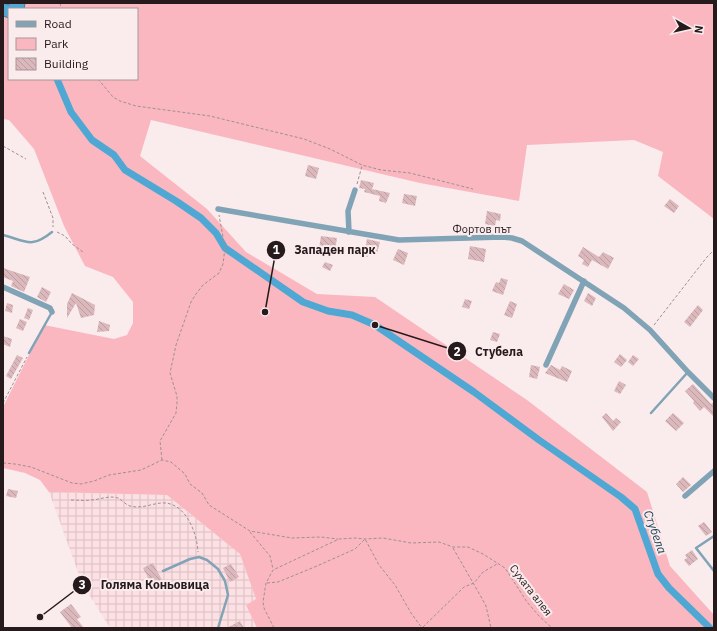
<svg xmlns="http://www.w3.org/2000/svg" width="717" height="631" font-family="'IBM Plex Sans',sans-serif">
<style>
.industrial{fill:url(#industrial-grid)}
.park{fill:#fab7c0;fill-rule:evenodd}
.water{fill:url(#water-ripples);stroke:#437d9c}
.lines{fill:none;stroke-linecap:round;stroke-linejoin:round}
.canal{stroke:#4fa7d3;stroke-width:7}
.building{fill:url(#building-back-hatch)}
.path{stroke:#9e9092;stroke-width:1;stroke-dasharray:3 2;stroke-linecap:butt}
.service{stroke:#80a3b6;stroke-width:2.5}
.minor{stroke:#80a3b6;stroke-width:5.5}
.labels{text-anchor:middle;stroke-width:4;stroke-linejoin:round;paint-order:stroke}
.street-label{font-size:11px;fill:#271a1c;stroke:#faebed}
.water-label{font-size:12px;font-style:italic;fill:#1d4356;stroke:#faebed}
.leader{fill:none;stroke:#271a1c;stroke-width:1.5}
.callout-dot{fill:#271a1c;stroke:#faebed;stroke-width:1.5}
.mark-label{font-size:12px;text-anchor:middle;font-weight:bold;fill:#fff}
.callout-label{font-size:12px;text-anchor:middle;font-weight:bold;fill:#271a1c;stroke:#faebed;stroke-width:4;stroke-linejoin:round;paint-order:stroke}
</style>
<defs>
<pattern id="industrial-grid" width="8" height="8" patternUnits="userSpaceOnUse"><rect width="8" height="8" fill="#fce0e4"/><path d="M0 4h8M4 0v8" fill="none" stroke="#d8c0c3"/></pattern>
<pattern id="water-ripples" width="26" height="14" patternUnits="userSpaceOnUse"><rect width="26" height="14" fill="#4fa7d3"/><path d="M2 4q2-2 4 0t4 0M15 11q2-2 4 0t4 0" fill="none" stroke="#4287aa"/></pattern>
<pattern id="building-back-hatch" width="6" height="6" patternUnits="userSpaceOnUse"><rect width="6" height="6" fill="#dbb8bc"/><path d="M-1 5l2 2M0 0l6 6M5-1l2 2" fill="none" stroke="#bc9ea1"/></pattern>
</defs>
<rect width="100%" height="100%" fill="#faebed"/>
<!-- industrial -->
<path class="industrial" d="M49,492L167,495L240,554L256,599L246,605L257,628H110L82,583Z"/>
<!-- park -->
<path class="park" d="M3,3H714V219L658,176L663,152L634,140L527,145L519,201L420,183L151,120L140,156L207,209L246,252L317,294L375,297L527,400L647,492L670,566L714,615V628H257L246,605L256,599L240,554L167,495L49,492L40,480L25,473L3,468V407L44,325L114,339L127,335L133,323V302L113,277L85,266L64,226L34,149L9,120L3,119ZM9,9H137V79H9Z"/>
<!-- water -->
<path class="water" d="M3,3H25L24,9H9V18L3,16Z"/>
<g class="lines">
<!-- canal -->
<path class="canal" d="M57,79L71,112L92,140L114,155L125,170L176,201L201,218L216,233L225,248L303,302L328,311L352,315L375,325L474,392L539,440L621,497L635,509L658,574L669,588L710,628"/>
</g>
<!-- building -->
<path class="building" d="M308,165L319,168L316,179L305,176Z
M361,180L374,183L372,189L390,193L386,203L379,201L380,196L364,192L365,189L359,188Z
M404,194L417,196L415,206L402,203Z
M670,199L679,206L674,213L664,206Z
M487,211L501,214L500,221L496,220L495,226L485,224Z
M321,236L337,238L335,250L319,248Z
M367,239L380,242L377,253L369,251L368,257L360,255L362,248L365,249Z
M470,246L486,249L484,262L468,259Z
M583,247L599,257L603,252L614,258L608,269L592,260L588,267L582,264L584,260L578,256Z
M398,249L408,253L404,265L393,260Z
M325,262L333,265L330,271L322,267Z
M3,268L30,277L24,292L11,286L13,281L3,277Z
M501,278L508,280L503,295L492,291L496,282L499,283Z
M564,284L574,290L569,299L558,294Z
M42,287L51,292L46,302L37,297Z
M72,293L95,305L94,315L81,318L76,303L67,318V304Z
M588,293L596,298L592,306L584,301Z
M465,299L472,301L469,309L462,307Z
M510,301L517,304L512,318L504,315Z
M7,303L13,305L12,313L5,311Z
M698,305L703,310L690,327L684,322Z
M28,308L33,310L29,320L24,318Z
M20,319L27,322L23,331L16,328Z
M99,321L110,325L109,331L97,332Z
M493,332L500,334L497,342L490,340Z
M3,336L12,339L10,347L3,344Z
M620,354L627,360L621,367L614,362Z
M17,355L23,358L11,379L6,376Z
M633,355L639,359L633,366L628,362Z
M531,365L540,367L537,379L529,377Z
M551,365L560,370L562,366L572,371L567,382L545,373Z
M619,381L626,385L620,394L614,391Z
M693,384L711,404L714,402V417L704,407L700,411L693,403L694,401L685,391Z
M606,413L613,421L616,418L621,422L613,431L602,417Z
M673,413L684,423L676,431L665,421Z
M683,477L691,485L683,492L676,484Z
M8,489L18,491L16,498L6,496Z
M704,522L712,532L706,536L698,526Z
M692,550L698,559L689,566L684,560L687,558L685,555Z
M153,563L163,582L153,587L143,568Z
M231,564L239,577L230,582L223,568Z
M71,604L81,617L77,619L84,628H72L60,612Z
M240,621L244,628H227Z"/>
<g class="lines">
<!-- path -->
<path class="path" d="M60,3L61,9
M98,79L113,97L120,101L136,106L210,116L304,139L330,149L362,165L381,170L410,173L473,189
M3,146L26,159
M357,184L362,166
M43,192L53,218V227
M57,232L65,236L72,244L83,252
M654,325L707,257L714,250
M3,403L27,357
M162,460L160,441L176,413L177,403V396L170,373L176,345L191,302L196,294L203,285L219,273L223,264L225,248L219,215
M3,463L15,464L31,467L72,483L81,484L94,481L109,475L141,470L162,460L171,462L185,474L190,484L202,493L209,505L250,531L292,538L321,537L338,539
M71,500C78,500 84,501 90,500C100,500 108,495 118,498C122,500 126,505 130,506C141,509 151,504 161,503C185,501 197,532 198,552
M250,532L270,556L273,569
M453,548L480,595L486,606L491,628
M267,583L278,582L317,566L355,549L365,539L379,565L395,585L411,613L422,628
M423,627L464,587L474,583L483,572L497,564
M274,628L264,608L263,602L266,583L273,570L339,539L355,538L365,539L383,538L411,543L439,542L453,547H468L483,554L505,568L527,602L539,616L552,628"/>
<!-- service -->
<path class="service" d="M3,235C26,241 31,249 52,232
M29,353L52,312
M651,413L688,372
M714,536L696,548L714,571
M163,571L190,559L199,557L207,560L218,569L225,581L228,595L218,628"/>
<!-- minor -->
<path class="minor" d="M218,209L399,240L502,237L512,238L522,241L624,308L650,330L688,372L714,398
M349,232L348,211L355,190
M3,287L50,308L52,312
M546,365L584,281
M685,496L714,471"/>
</g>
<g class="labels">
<!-- street labels -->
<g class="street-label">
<text x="482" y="233">Фортов път</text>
<text transform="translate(531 590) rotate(52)" y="4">Сухата алея</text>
</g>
<!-- water labels -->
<g class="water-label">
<text transform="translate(655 532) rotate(70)" y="4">Стубела</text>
</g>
</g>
<!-- callouts -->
<path class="leader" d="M265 312L276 250M375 325L457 351M40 617L82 585"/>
<g class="callout-dot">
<circle cx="265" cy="312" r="4"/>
<circle cx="375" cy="325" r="4"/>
<circle cx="40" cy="617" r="4"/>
<circle cx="276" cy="250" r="10"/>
<circle cx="457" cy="351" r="10"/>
<circle cx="82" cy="585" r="10"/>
</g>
<g class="mark-label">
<text x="276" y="254">1</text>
<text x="457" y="356">2</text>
<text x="82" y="589">3</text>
</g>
<g class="callout-label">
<text x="335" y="254">Западен парк</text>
<text x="499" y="356">Стубела</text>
<text x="155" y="589">Голяма Коньовица</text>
</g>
<!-- border -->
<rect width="717" height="631" fill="none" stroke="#271a1c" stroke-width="8"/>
<!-- legend -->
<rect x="8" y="8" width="130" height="72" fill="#faebed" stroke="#a69799"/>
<rect x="16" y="21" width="20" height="6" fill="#80a3b6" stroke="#a69799"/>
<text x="44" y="28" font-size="12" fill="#271a1c">Road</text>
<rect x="16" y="38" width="20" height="12" fill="#fab7c0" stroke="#a69799"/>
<text x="44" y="48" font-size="12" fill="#271a1c">Park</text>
<rect x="16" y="58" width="20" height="12" fill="url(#building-back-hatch)" stroke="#a69799"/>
<text x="44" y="68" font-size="12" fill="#271a1c">Building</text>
<!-- north arrow -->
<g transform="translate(689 28) rotate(98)" stroke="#faebed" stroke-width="3" paint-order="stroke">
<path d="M0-3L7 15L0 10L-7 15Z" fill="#271a1c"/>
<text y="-6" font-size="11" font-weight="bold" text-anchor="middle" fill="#271a1c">N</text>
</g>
</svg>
